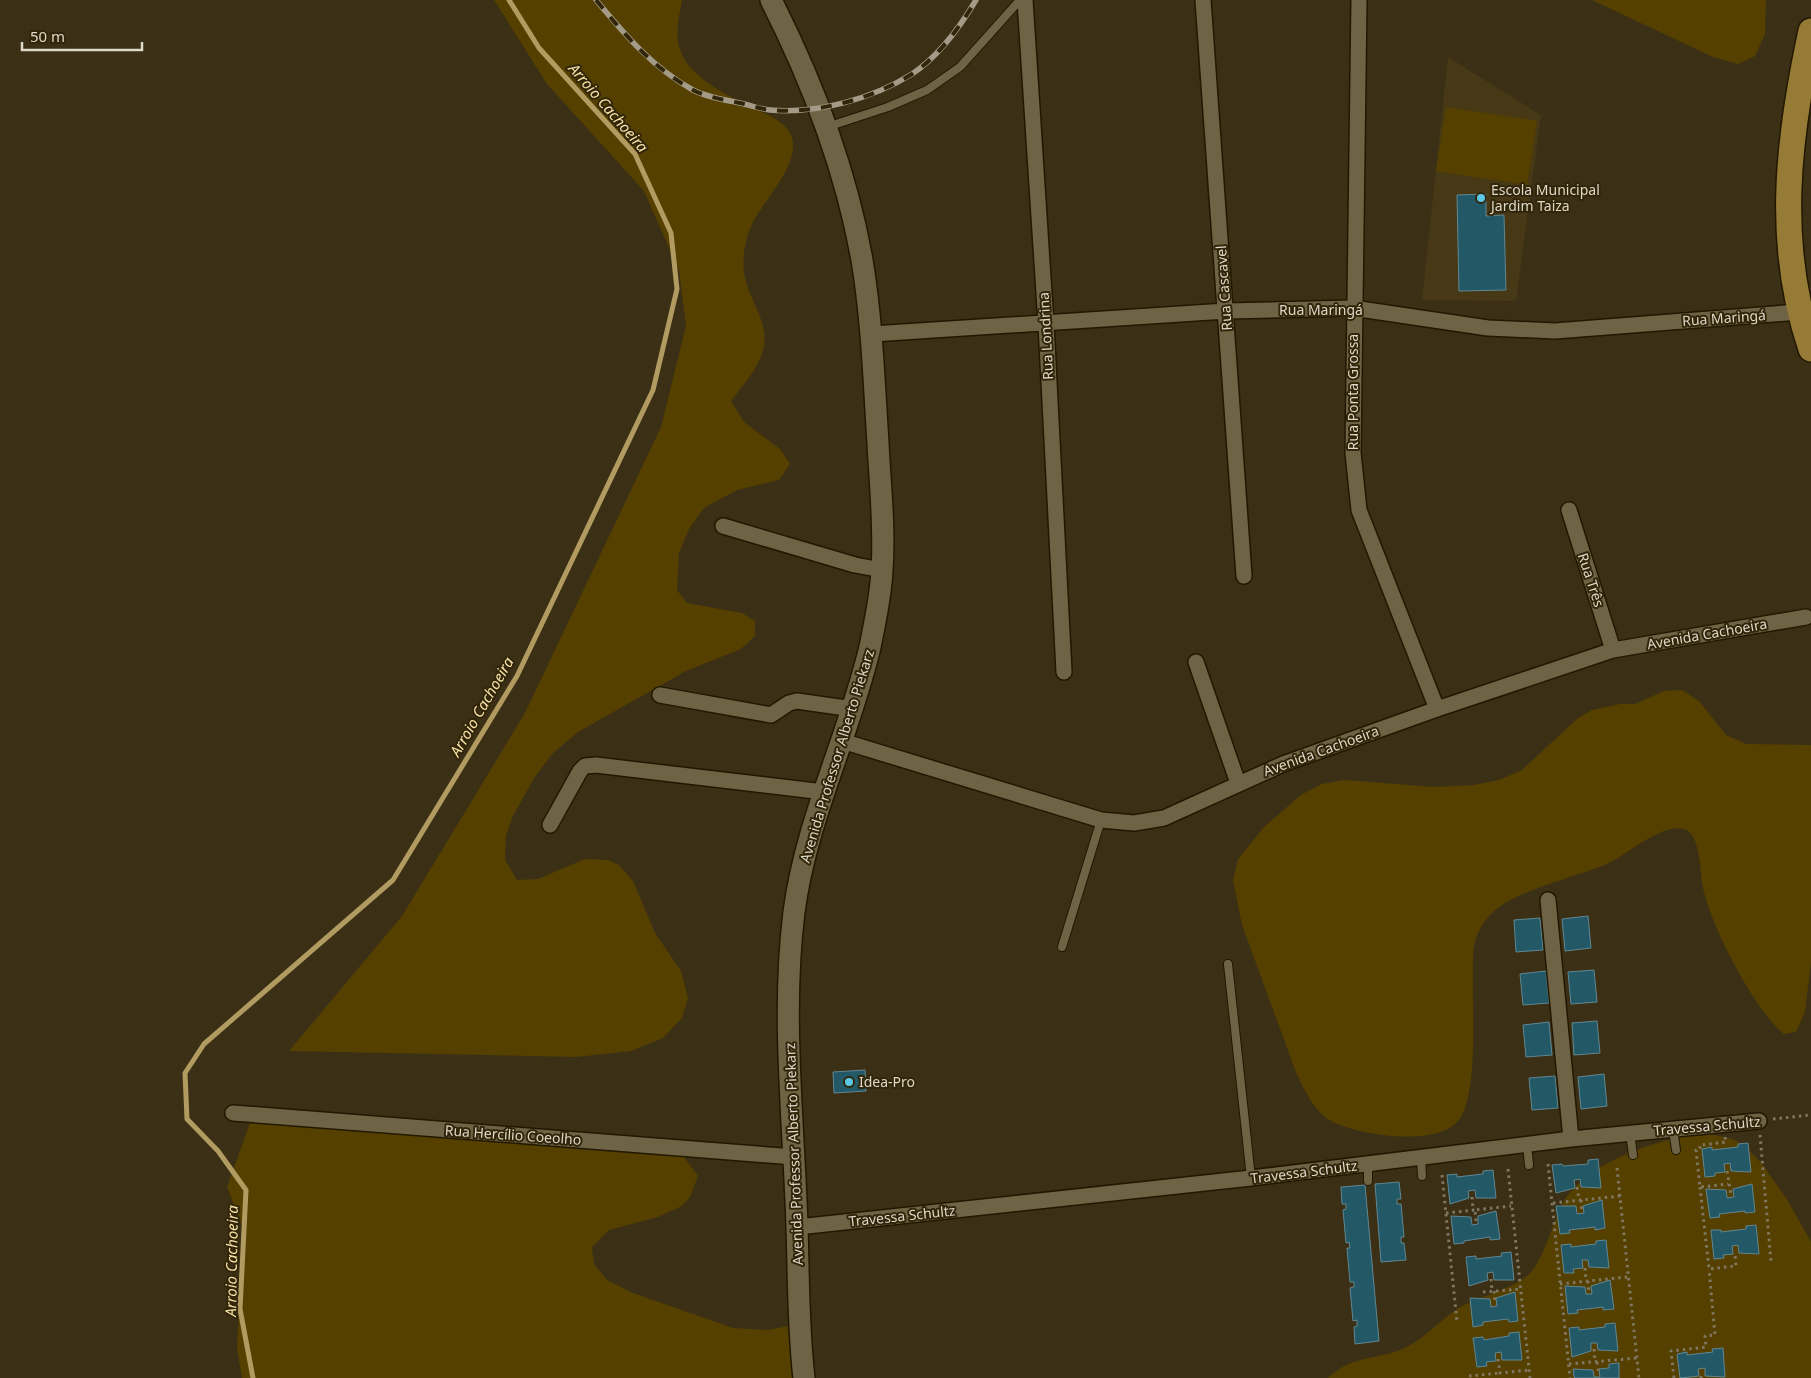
<svg xmlns="http://www.w3.org/2000/svg" width="1811" height="1378" font-family="'Noto Sans',sans-serif">
<style>
.built{fill:#473915}
.green{fill:#554000}
.lines{fill:none;stroke-linecap:round;stroke-linejoin:round}
.stream{stroke:#b19b60;stroke-width:5}
.building{fill:#235867;stroke:#618793}
.service-casing{stroke:#221800;stroke-width:10}
.minor-casing{stroke:#221800;stroke-width:18}
.secondary-casing{stroke:#221800;stroke-width:24}
.trunk-casing{stroke:#221800;stroke-width:28}
.path{stroke:#807761;stroke-width:3;stroke-dasharray:2.5 4;stroke-linecap:butt}
.service{stroke:#6f6346;stroke-width:8}
.minor{stroke:#6f6346;stroke-width:15}
.secondary{stroke:#6f6346;stroke-width:21}
.trunk{stroke:#967b37;stroke-width:25}
.rail-casing{stroke:#a39b87;stroke-width:5.5}
.rail{stroke:#31260a;stroke-width:4;stroke-dasharray:11;stroke-linecap:butt}
.poi-dot{fill:#5bc8e6;stroke:#31260a;stroke-width:2}
.labels{text-anchor:middle;stroke-width:4;stroke-linejoin:round;paint-order:stroke}
.poi-label{font-size:14px;fill:#ded8c8;stroke:#31260a;text-anchor:start}
.street-label{font-size:14px;fill:#ded8c8;stroke:#31260a}
.water-label{font-size:15px;font-style:italic;fill:#f8e0a6;stroke:#31260a}
</style>
<rect width="100%" height="100%" fill="#3b3015"/>
<!-- built -->
<path class="built" d="M1448,57L1541,115L1516,301L1422,300Z"/>
<!-- green -->
<path class="green" d="M494,0H682C679,17 674,36 681,52C691,80 737,100 762,112C772,116 786,124 791,135C802,162 765,199 753,222C745,239 741,259 745,278C750,301 768,321 764,346C760,367 743,385 731,401L744,422L780,449L790,464L779,480L737,490L704,508L689,529L679,553L677,590L687,603L742,613L755,621V636L741,649L686,671L578,732L552,754L534,778L513,816L506,835L505,860L517,880L538,879L585,859L608,860L619,865L633,881L655,933L681,971L688,998L682,1018L663,1038L631,1051L577,1057L289,1051L402,916L525,713L661,427L686,326L679,270L644,191L547,84Z
M1592,0H1766L1765,34L1755,56L1738,64L1713,57Z
M1446,107L1537,121L1527,185L1436,171Z
M1682,690L1699,701L1726,735L1746,744L1811,745V962L1805,1012L1796,1032L1784,1034C1754,1010 1711,926 1703,888C1700,875 1701,833 1684,829C1661,823 1627,855 1607,864C1573,878 1533,886 1502,905C1490,913 1481,924 1476,938C1472,950 1473,965 1473,977C1472,1014 1478,1082 1462,1115C1446,1150 1353,1136 1326,1118C1313,1108 1300,1083 1294,1067L1242,925L1233,880L1238,859L1264,827L1301,795L1322,784L1345,780L1434,787L1474,785L1499,780L1522,770L1578,718L1592,710L1620,704H1635L1664,691Z
M256,1106L284,1115L658,1151L684,1157L698,1176L690,1197L682,1206L658,1217L609,1230L592,1247L594,1264L607,1280L633,1293L733,1328L767,1330L789,1326L800,1378H242L237,1348L243,1228L227,1187Z
M1706,1133L1732,1139L1744,1145L1763,1165L1788,1201L1811,1242V1378H1328C1351,1356 1373,1360 1400,1350C1425,1340 1441,1318 1462,1306C1484,1295 1507,1291 1527,1276C1542,1264 1552,1226 1560,1209C1580,1163 1660,1138 1706,1133Z"/>
<g class="lines">
<!-- stream -->
<path class="stream" d="M253,1378L240,1309L246,1190L218,1151L187,1119L185,1073L204,1044L393,880L517,676L653,390L677,289L671,233L635,154L539,48L509,0"/>
</g>
<!-- building -->
<path class="building" d="M1486,194V216L1504,215L1506,290L1459,291L1457,195Z
M1588,916L1591,948L1565,951L1562,919Z
M1540,918L1543,950L1516,952L1514,920Z
M1594,970L1597,1002L1571,1004L1568,972Z
M1546,971L1549,1003L1523,1005L1520,974Z
M1597,1021L1600,1053L1574,1055L1572,1023Z
M1549,1022L1552,1055L1526,1057L1523,1025Z
M865,1070L866,1091L834,1093L833,1072Z
M1604,1074L1607,1106L1581,1109L1578,1077Z
M1555,1076L1558,1108L1532,1110L1529,1078Z
M1748,1143L1751,1172L1731,1171L1730,1163L1724,1164L1725,1172L1715,1173V1176L1705,1177L1702,1149L1712,1147V1150L1738,1147V1144Z
M1598,1159L1601,1188L1581,1187L1580,1179L1574,1180L1575,1188L1556,1193L1552,1165L1562,1164L1563,1166L1588,1164V1160Z
M1493,1170L1496,1198H1476L1475,1190L1468,1191L1469,1198L1450,1204L1447,1175L1457,1174V1177L1483,1174V1171Z
M1399,1182L1401,1199H1397V1204H1401L1404,1237H1401V1243H1404L1406,1260L1381,1262L1375,1184Z
M1752,1184L1755,1212L1745,1213V1211L1719,1214L1720,1217L1710,1218L1706,1189L1726,1190L1727,1198L1734,1197L1733,1189Z
M1365,1185L1379,1341L1355,1344L1354,1327L1357,1326V1320L1353,1321L1350,1288L1354,1287V1282H1350L1347,1248H1350L1349,1242L1346,1243L1343,1210L1346,1209V1204H1342L1341,1187Z
M1602,1200L1605,1228L1595,1230V1227L1569,1230L1570,1233L1560,1234L1556,1206H1576L1577,1214L1584,1213L1583,1206Z
M1496,1211L1500,1239L1490,1240V1237L1464,1241V1243L1454,1244L1451,1216L1471,1217L1472,1225L1478,1224V1216Z
M1756,1225L1759,1254L1739,1253L1738,1245L1732,1246L1733,1254L1723,1255L1724,1258L1714,1259L1711,1230H1721V1232L1746,1229V1226Z
M1606,1240L1609,1268L1589,1267L1588,1260H1582L1583,1268L1573,1269L1574,1273H1564L1561,1245L1571,1244V1247L1596,1244V1241Z
M1511,1252L1514,1280H1494L1493,1272L1487,1273L1488,1280L1469,1286L1466,1257L1476,1256V1259L1502,1256L1501,1253Z
M1610,1280L1614,1309L1603,1310V1307L1577,1310L1578,1313L1568,1314L1565,1286L1585,1287L1586,1294H1592L1591,1286Z
M1515,1292L1518,1321L1509,1322L1508,1319L1483,1322V1325L1473,1327L1470,1298L1490,1299L1491,1307L1497,1306L1496,1298Z
M1615,1323L1618,1351L1598,1350L1597,1343H1591V1351L1572,1357L1569,1328L1579,1327V1330L1605,1327V1324Z
M1519,1332L1522,1360H1502L1501,1352L1495,1353L1496,1361L1486,1362L1487,1366L1477,1367L1473,1338L1483,1337L1484,1340L1509,1336V1333Z
M1723,1348L1725,1377L1705,1376V1368L1698,1369L1699,1376L1680,1378L1677,1354L1687,1352V1355L1713,1352L1712,1349Z
M1619,1363V1378H1575L1574,1377L1573,1369L1593,1370L1594,1377H1600L1599,1369L1609,1368V1364Z"/>
<g class="lines">
<!-- service casing -->
<g class="service-casing">
<path id="service" d="M827,127L888,107L927,90L960,67L1020,0
M1062,947L1101,820
M1228,964L1251,1178
M1673,1129L1676,1150
M1630,1133L1633,1155
M1527,1144L1529,1165
M1421,1157L1422,1176
M1368,1164V1181"/>
</g>
<!-- minor casing -->
<g class="minor-casing">
<path id="minor" d="M1025,0L1046,324L1064,672
M1203,0L1244,576
M1359,0L1353,453L1359,510L1437,709
M872,334L1226,311L1353,308L1488,328L1555,331L1799,312
M1569,510L1613,650
M723,526L855,565L882,570
M1196,662L1238,783
M660,695L771,715L789,703L797,701L853,709
M842,741L1101,820L1134,823L1164,818L1283,764L1437,709L1613,650L1806,617
M550,825L580,771L585,766L596,765L824,792
M1548,900L1571,1139
M233,1113L794,1157
M798,1227L1251,1178L1571,1139L1759,1121"/>
</g>
<!-- secondary casing -->
<g class="secondary-casing">
<path id="secondary" d="M771,0C812,81 846,170 862,260C872,320 874,382 878,443C880,484 885,528 882,570C881,595 875,622 870,647C849,736 806,820 794,912C782,1008 792,1105 796,1201C799,1260 797,1319 804,1378"/>
</g>
<!-- trunk casing -->
<g class="trunk-casing">
<path id="trunk" d="M1811,31C1788,138 1775,243 1811,349"/>
</g>
<!-- path -->
<path class="path" d="M1773,1119L1811,1115
M1760,1135L1771,1262
M1725,1137L1726,1142L1700,1145V1149L1696,1150L1700,1187L1728,1184
M1548,1164L1570,1378
M1617,1168L1639,1378
M1508,1169L1530,1378
M1727,1171L1731,1195
M1442,1175L1457,1322
M1577,1187L1579,1200
M1700,1187L1709,1269L1736,1266L1735,1254
M1472,1197L1473,1210
M1581,1200L1582,1212
M1553,1203L1620,1196
M1446,1213L1475,1210
M1476,1221L1475,1210L1511,1206
M1585,1268L1586,1281
M1491,1279L1492,1291
M1588,1281L1589,1293
M1560,1284L1627,1277
M1494,1291L1495,1302
M1483,1292L1520,1289
M1594,1349L1595,1362
M1498,1359L1500,1373L1529,1370
M1597,1362L1599,1374
M1569,1364L1637,1358
M1469,1376L1500,1373
M1701,1376V1378
M1674,1378L1671,1351L1706,1347L1705,1336L1715,1335L1709,1269"/>
<!-- service -->
<use href="#service" class="service"/>
<!-- minor -->
<use href="#minor" class="minor"/>
<!-- secondary -->
<use href="#secondary" class="secondary"/>
<!-- trunk -->
<use href="#trunk" class="trunk"/>
<!-- rail casing -->
<g class="rail-casing">
<path id="rail" d="M596,0C625,35 653,68 693,90C706,97 725,100 740,103C750,105 760,109 770,110C817,114 872,99 912,74C939,56 960,27 976,0"/>
</g>
<!-- rail -->
<use href="#rail" class="rail"/>
</g>
<!-- markers -->
<g class="poi-dot">
<circle cx="1481" cy="198" r="5"/>
<circle cx="849" cy="1082" r="5"/>
</g>
<g class="labels">
<!-- poi labels -->
<g class="poi-label">
<text x="1491" y="195">Escola Municipal<tspan x="1491" dy="16">Jardim Taiza</tspan></text>
<text x="859" y="1087">Idea-Pro</text>
</g>
<!-- street labels -->
<g class="street-label">
<text transform="translate(1224 288) rotate(-94)" y="5">Rua Cascavel</text>
<text x="1321" y="315">Rua Maringá</text>
<text transform="translate(1724 318) rotate(-4)" y="5">Rua Maringá</text>
<text transform="translate(1046 336) rotate(-93)" y="5">Rua Londrina</text>
<text transform="translate(1353 392) rotate(-90)" y="5">Rua Ponta Grossa</text>
<text transform="translate(1591 580) rotate(72)" y="5">Rua Três</text>
<text transform="translate(1707 634) rotate(-10)" y="5">Avenida Cachoeira</text>
<text transform="translate(1321 751) rotate(-20)" y="5">Avenida Cachoeira</text>
<text transform="translate(837 756) rotate(-73)" y="5">Avenida Professor Alberto Piekarz</text>
<text transform="translate(1707 1126) rotate(-5)" y="5">Travessa Schultz</text>
<text transform="translate(513 1135) rotate(4)" y="5">Rua Hercílio Coeolho</text>
<text transform="translate(794 1154) rotate(-92)" y="5">Avenida Professor Alberto Piekarz</text>
<text transform="translate(1304 1172) rotate(-7)" y="5">Travessa Schultz</text>
<text transform="translate(902 1216) rotate(-6)" y="5">Travessa Schultz</text>
</g>
<!-- water labels -->
<g class="water-label">
<text transform="translate(608 108) rotate(49)" y="5">Arroio Cachoeira</text>
<text transform="translate(482 707) rotate(-60)" y="5">Arroio Cachoeira</text>
<text transform="translate(232 1261) rotate(-89)" y="5">Arroio Cachoeira</text>
</g>
</g>
<!-- scale -->
<path d="M22 42v8h120v-8" fill="none" stroke="#ded8c8" stroke-width="2.5"/>
<text x="30" y="42" font-size="15" fill="#ded8c8" stroke="#31260a" stroke-width="4" paint-order="stroke">50 m</text>
</svg>
